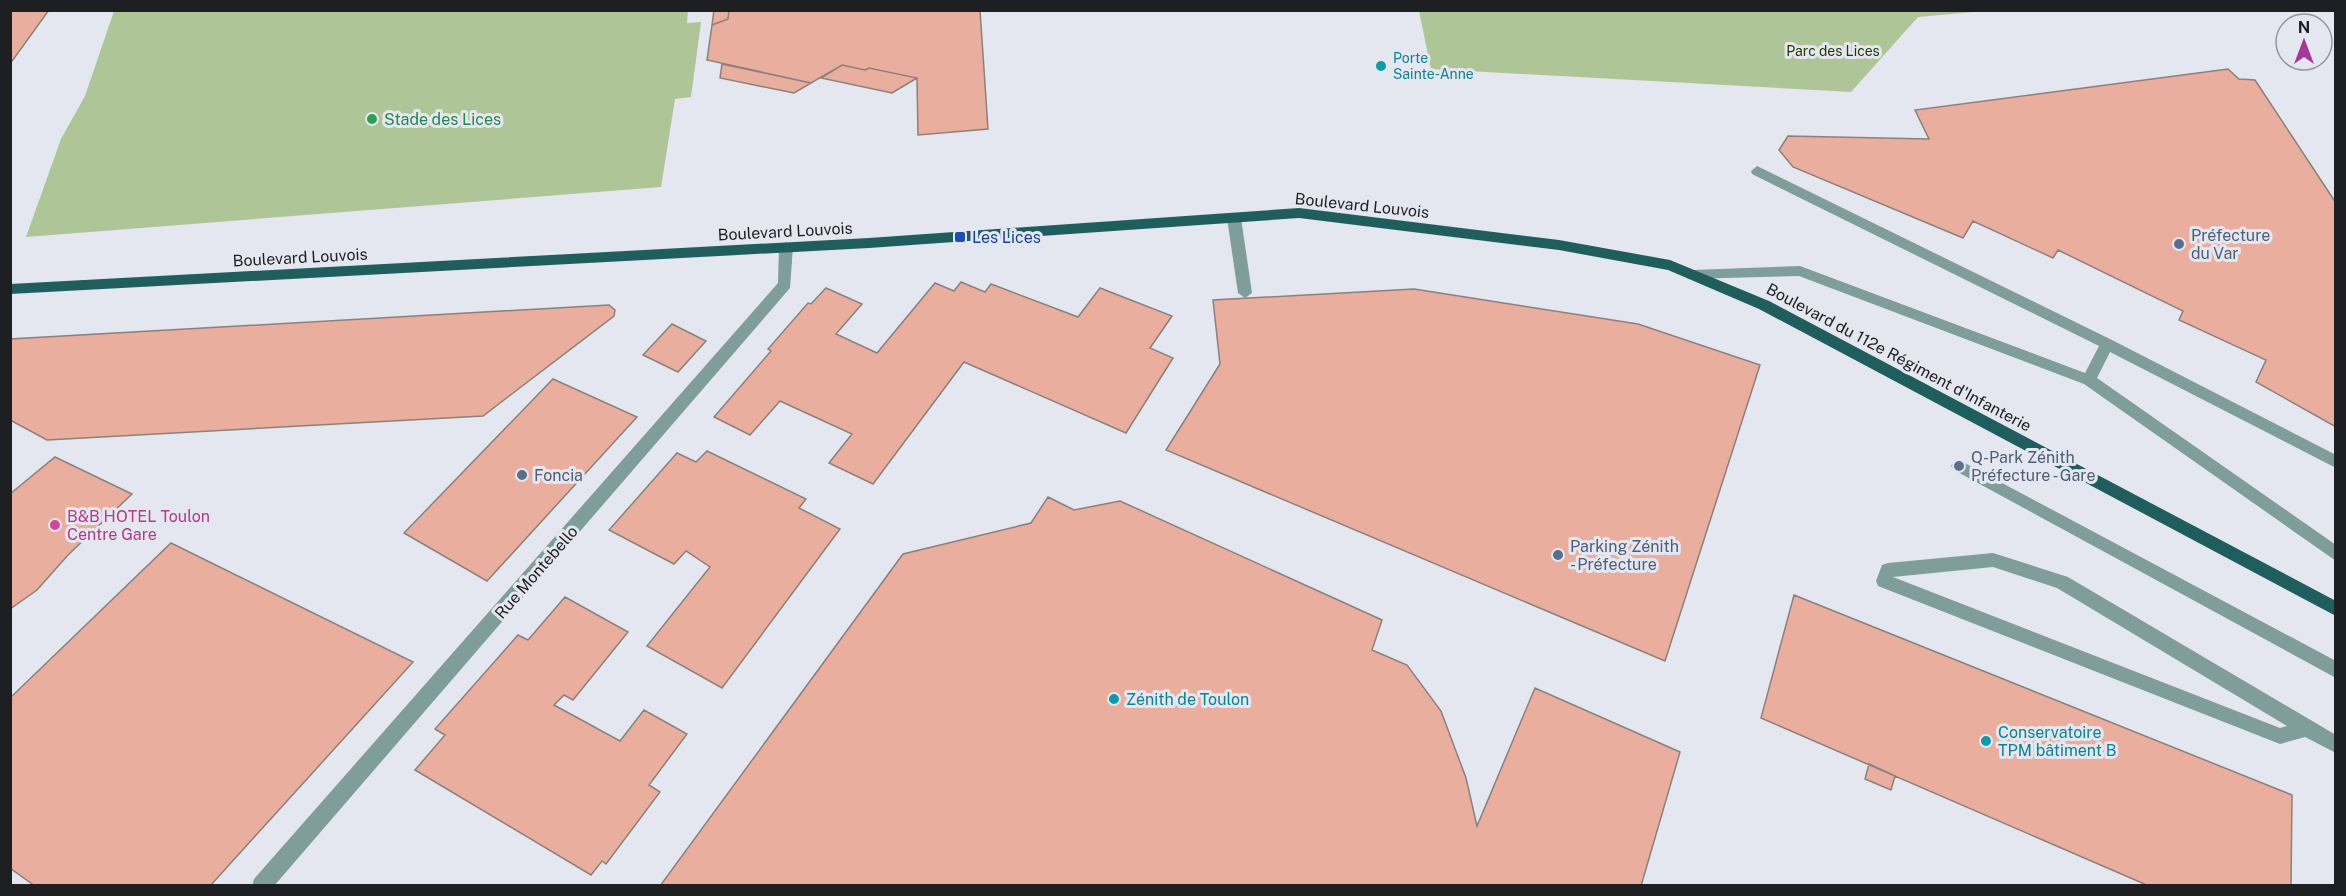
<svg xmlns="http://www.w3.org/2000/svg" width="2346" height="896" font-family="'Public Sans',sans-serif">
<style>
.green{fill:#adc597}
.building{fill:#eaae9e;stroke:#8a807d;stroke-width:1.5}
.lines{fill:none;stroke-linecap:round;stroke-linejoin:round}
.minor{fill:#7e9d9b;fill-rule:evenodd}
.major{fill:#1f5e5d;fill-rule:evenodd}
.culture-dot{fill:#0f9aa8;stroke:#e4e7f0;stroke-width:2}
.leisure-dot{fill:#2e9e5b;stroke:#e4e7f0;stroke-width:2}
.transit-dot{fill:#1a4fb4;stroke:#e4e7f0;stroke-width:2}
.service-dot{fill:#5c6f8a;stroke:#e4e7f0;stroke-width:2}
.hotel-dot{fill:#d1479c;stroke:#e4e7f0;stroke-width:2}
.labels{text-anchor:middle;stroke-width:6;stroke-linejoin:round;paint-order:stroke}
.far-park-label{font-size:14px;fill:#223901;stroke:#e4e7f0}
.far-culture-label{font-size:14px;fill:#0d838f;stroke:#e4e7f0;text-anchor:start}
.leisure-label{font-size:16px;fill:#27864d;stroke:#e4e7f0;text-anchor:start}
.street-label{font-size:16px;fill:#1e1f22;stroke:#e4e7f0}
.service-label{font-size:16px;fill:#4e5e75;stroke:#e4e7f0;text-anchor:start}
.transit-label{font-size:16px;fill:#164399;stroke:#e4e7f0;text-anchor:start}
.hotel-label{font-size:16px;fill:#b23c85;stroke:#e4e7f0;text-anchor:start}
.culture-label{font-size:16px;fill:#0d838f;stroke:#e4e7f0;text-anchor:start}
</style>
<rect width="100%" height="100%" fill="#e4e7f0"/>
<!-- green -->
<path class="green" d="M688,10L687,23L701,22L691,97L675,99L661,187L26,237L61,139L85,96L114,11Z
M1419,11V10L1984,11L1918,17L1851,92L1431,69Z"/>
<!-- building -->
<path class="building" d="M10,10H49L10,64Z
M714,10H729L728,19L712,25Z
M729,10H980L988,129L918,135L917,78L869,68L865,70L842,65L811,83L707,60L712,25L728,19Z
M722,64L811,83L794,93L720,78Z
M842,65L865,70L869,68L917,78L892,93L821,78Z
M2228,69L2239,79L2255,80L2336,203V427L2256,382L2266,360L2179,320L2183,311L2058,250L2053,258L1973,221L1963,238L1793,167L1779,150L1788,136L1929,139L1915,110Z
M961,282L985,292L991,284L1078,317L1100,288L1172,316L1150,348L1173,358L1126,433L964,362L873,484L829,463L852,434L780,401L750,435L714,417L771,351L768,349L808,303L811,304L826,288L862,304L836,334L877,353L935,283L954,291Z
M1414,289L1638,324L1760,365L1665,661L1166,450L1220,364L1213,300Z
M609,305L615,310L614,316L483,416L47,440L10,420V339Z
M672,324L706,341L678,372L643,355Z
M553,379L637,417L487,581L404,533Z
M707,451L806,499L799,508L840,529L722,688L647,646L710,567L686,551L674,564L609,530L677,453L696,462Z
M55,457L132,494L68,555L37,590L10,609V494Z
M1048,497L1074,510L1120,501L1382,620L1372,650L1407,665L1441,711L1466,778L1477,826L1535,688L1680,752L1641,886H660L903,554L1031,523Z
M171,543L413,662L210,886H35L10,868V698Z
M1794,595L2292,795L2291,886H2149L1761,718Z
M565,597L628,632L573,700L564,695L554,705L620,741L644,710L687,734L649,785L660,792L606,864L602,861L591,875L415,770L445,735L435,729L518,635L528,640Z
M1869,764L1895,776L1891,790L1865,779Z"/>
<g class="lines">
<!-- minor -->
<path class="minor" d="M1757,166L2112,340L2336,455V468L2110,352L2097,378L2336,545V561L2084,384L1799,276L1688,279L1686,275L1693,270L1800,266L2085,373L2099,346L1752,174L1751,171Z
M1234,213L1241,218L1252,293L1245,298L1238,293L1227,218Z
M786,242L793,247L790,288L274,886H252L254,879L778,283L779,247Z
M1959,460L2336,661V678L1954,470L1951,466L1954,462Z
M1993,553L2068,577L2336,735V753L2305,737L2280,744L1878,586L1876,581L1882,565L1888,563ZM1993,567L2057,588L2287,726L2280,728L1893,577Z"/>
<!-- major -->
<path class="major" d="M1299,208L1559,240L1670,260L1769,301L2336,601V616L1759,309L1668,270L1559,250L1299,218L869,248L10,294V284L869,238Z"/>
</g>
<!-- markers -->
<g class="culture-dot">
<circle cx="1381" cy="66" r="6"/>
<circle cx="1114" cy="699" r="6"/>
<circle cx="1986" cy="741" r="6"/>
</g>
<circle class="leisure-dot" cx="372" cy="119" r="6"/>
<rect class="transit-dot" x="954" y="231" width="12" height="12" rx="3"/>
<g class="service-dot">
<circle cx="2179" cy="244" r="6"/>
<circle cx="1959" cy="466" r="6"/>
<circle cx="522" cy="475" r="6"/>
<circle cx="1558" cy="555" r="6"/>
</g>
<circle class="hotel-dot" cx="55" cy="525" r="6"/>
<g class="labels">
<!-- far-park labels -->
<g class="far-park-label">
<text x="1833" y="56">Parc des Lices</text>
</g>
<!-- far-culture labels -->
<g class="far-culture-label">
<text x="1393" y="63">Porte<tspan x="1393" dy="16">Sainte-Anne</tspan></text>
</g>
<!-- leisure labels -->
<g class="leisure-label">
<text x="384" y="125">Stade des Lices</text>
</g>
<!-- street labels -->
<g class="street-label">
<text transform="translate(1362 205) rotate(6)" y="6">Boulevard Louvois</text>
<text transform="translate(785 231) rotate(-3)" y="6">Boulevard Louvois</text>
<text transform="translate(300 257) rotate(-3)" y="6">Boulevard Louvois</text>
<text transform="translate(1899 357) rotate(28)" y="6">Boulevard du 112e Régiment d'Infanterie</text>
<text transform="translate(536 572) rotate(-49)" y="6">Rue Montebello</text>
</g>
<!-- service labels -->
<g class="service-label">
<text x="2191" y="241">Préfecture<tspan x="2191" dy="18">du Var</tspan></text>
<text x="1971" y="463">Q-Park Zénith<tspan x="1971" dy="18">Préfecture - Gare</tspan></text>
<text x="534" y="481">Foncia</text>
<text x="1570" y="552">Parking Zénith<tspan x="1570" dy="18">- Préfecture</tspan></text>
</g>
<!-- transit labels -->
<g class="transit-label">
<text x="972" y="243">Les Lices</text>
</g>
<!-- hotel labels -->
<g class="hotel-label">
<text x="67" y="522">B&amp;B HOTEL Toulon<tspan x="67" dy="18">Centre Gare</tspan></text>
</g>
<!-- culture labels -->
<g class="culture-label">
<text x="1126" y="705">Zénith de Toulon</text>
<text x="1998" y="738">Conservatoire<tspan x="1998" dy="18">TPM bâtiment B</tspan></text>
</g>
</g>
<!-- border -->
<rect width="2346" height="896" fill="none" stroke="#1e1f22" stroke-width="24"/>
<!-- north arrow -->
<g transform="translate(2304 42)"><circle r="28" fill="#e4e7f0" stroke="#95979e" stroke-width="1.5"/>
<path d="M0-4.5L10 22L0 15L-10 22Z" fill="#a63896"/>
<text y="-9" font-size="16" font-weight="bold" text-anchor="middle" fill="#1e1f22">N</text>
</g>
</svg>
